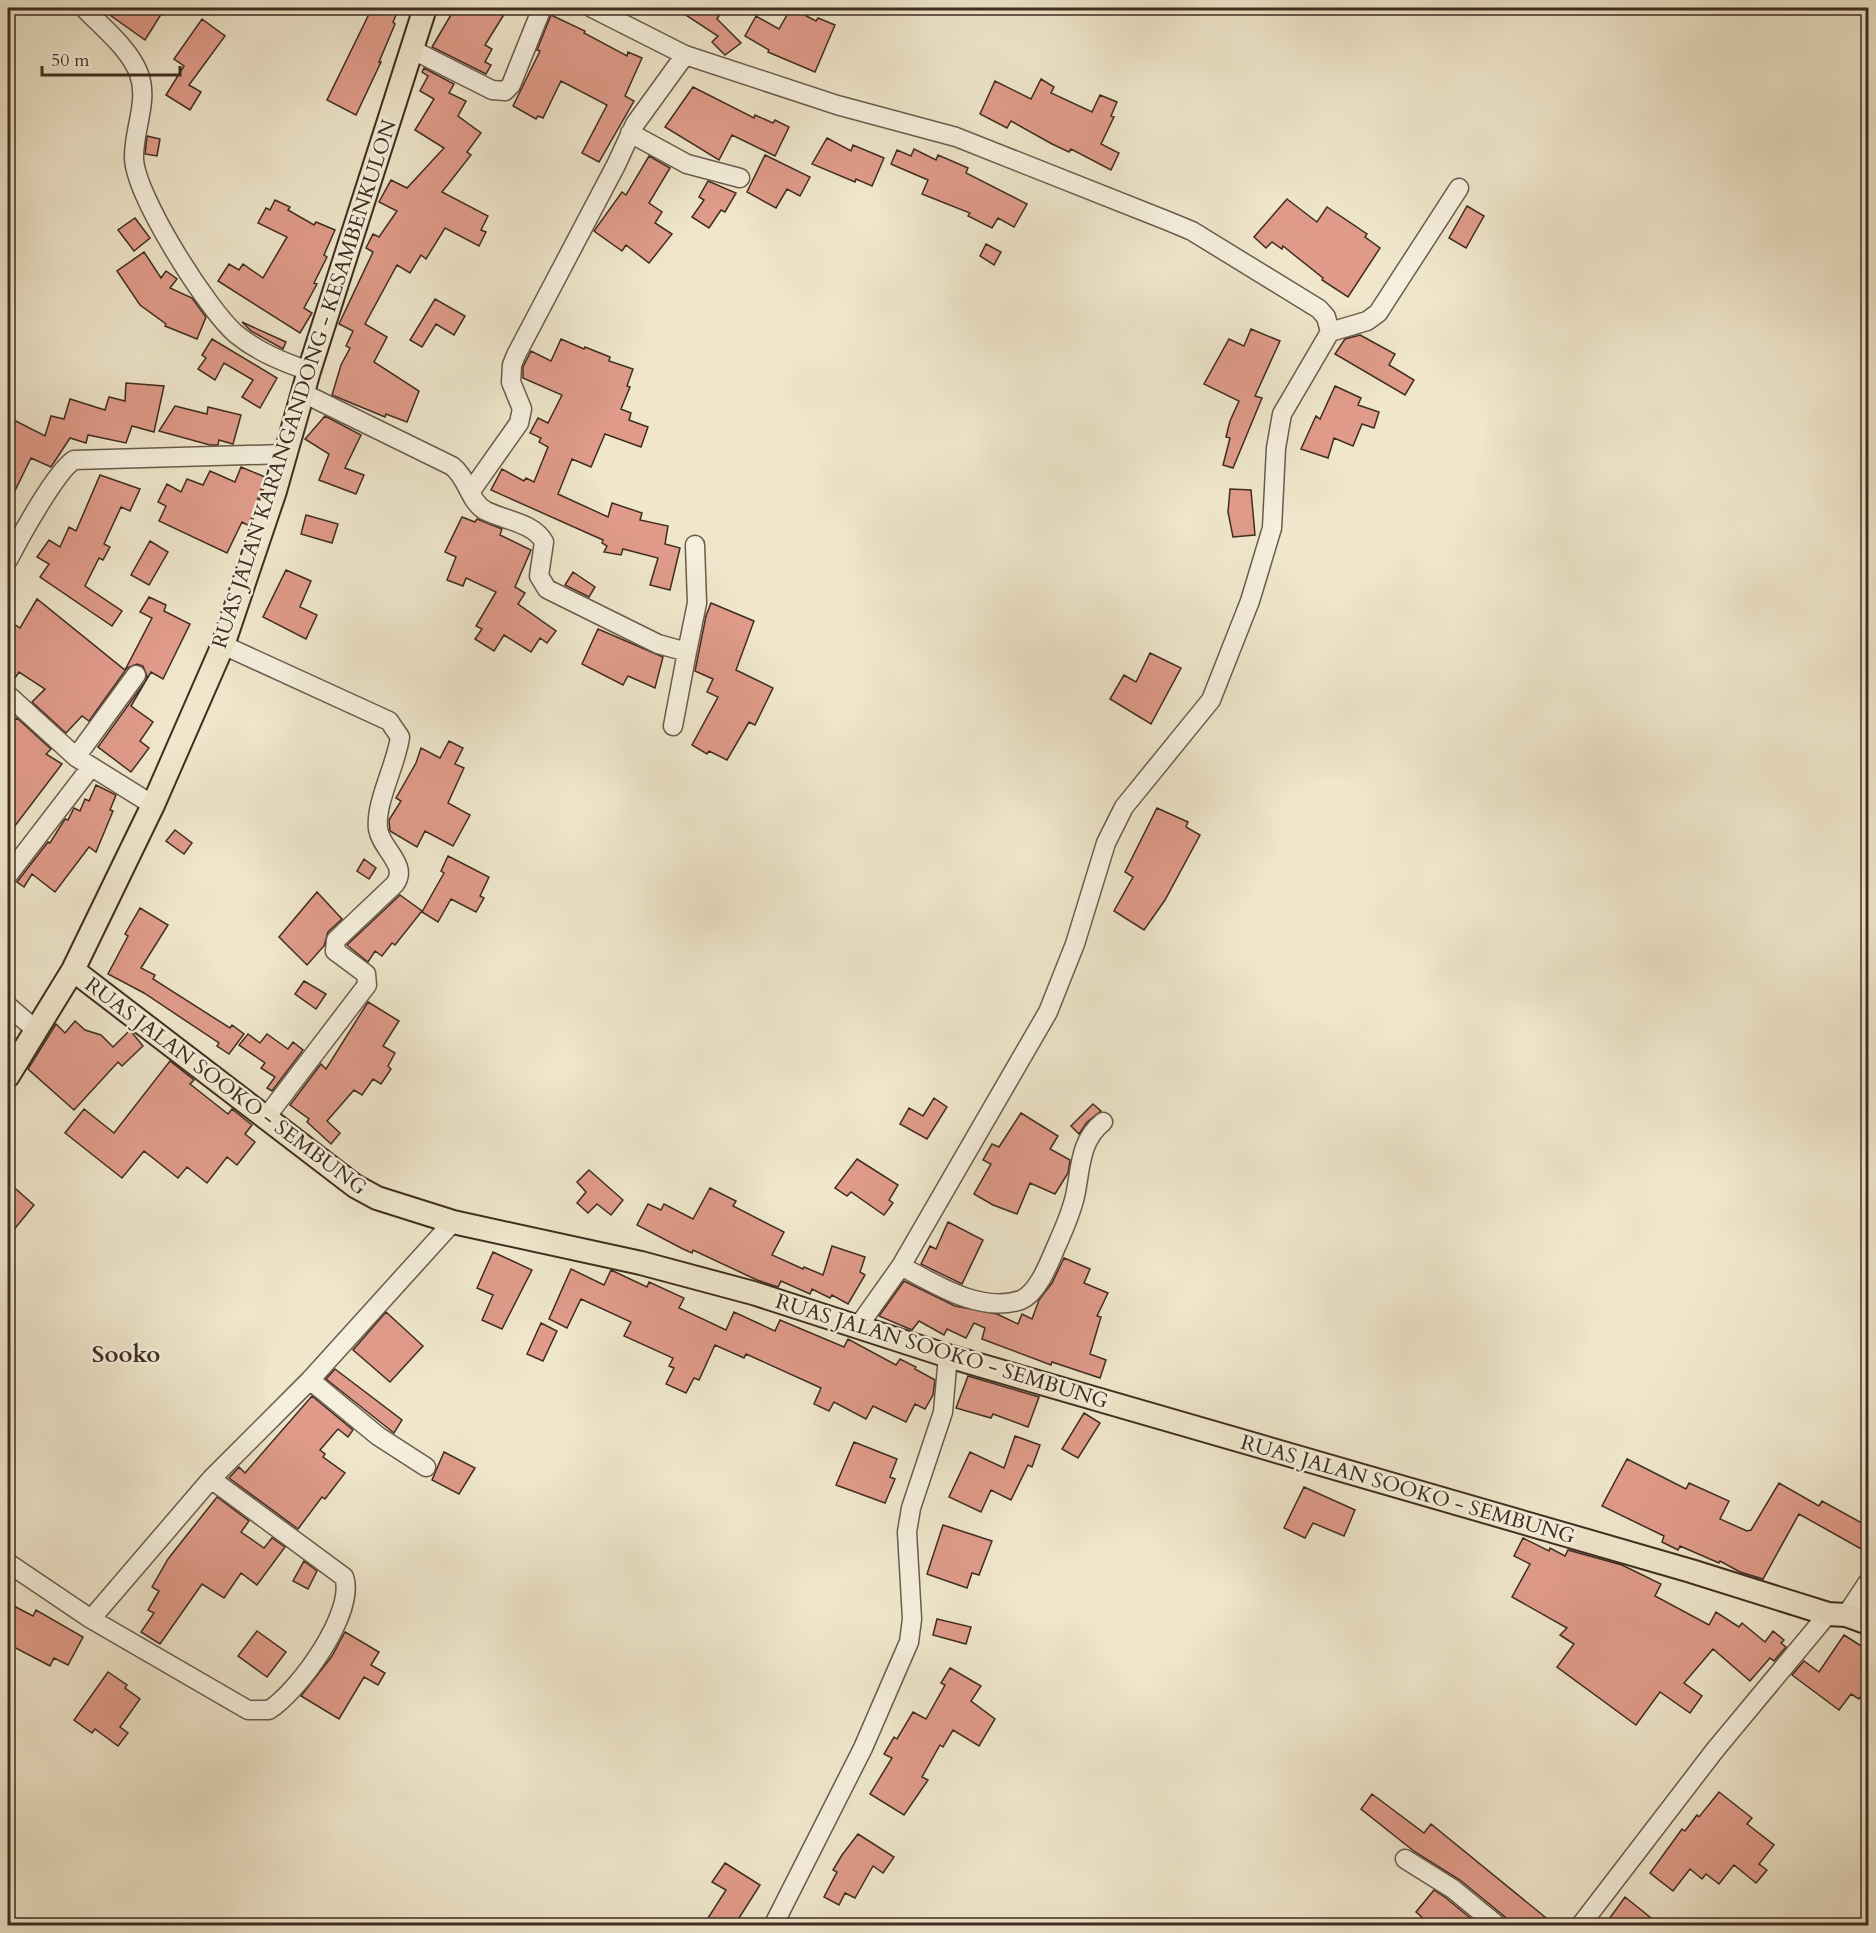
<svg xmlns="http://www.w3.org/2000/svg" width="1876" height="1933" font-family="Cardo,serif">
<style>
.building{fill:#e09b8a;stroke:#3f2d21;stroke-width:1.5}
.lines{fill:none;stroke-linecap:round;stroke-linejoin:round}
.minor-casing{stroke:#6b5b4c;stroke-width:21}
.major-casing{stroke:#3f2d21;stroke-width:26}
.minor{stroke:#f5efdd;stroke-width:18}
.major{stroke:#efe6cb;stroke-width:22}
.labels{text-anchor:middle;stroke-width:5;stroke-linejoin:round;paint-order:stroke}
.street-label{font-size:21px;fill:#3f2d21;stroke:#f5efdd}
.quarter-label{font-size:24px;font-weight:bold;fill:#3f2d21;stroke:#f5efdd}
</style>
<rect width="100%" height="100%" fill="#efe6cb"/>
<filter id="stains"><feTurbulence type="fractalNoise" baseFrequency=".00333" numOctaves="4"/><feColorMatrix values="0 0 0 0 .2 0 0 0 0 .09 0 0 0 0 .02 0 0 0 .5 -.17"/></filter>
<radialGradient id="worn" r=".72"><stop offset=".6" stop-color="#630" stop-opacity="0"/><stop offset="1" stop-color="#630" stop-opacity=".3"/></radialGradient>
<!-- building -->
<path class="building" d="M100,8H165L145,40Z
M372,8H399L393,22L395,24L379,62H381L356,115L327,100Z
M455,8H508L485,45L492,49L485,62L491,65L486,74L432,47Z
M675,8H724L717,19L741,43L725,55L712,42L718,36Z
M791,8L816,21L818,18L835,25L815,72L768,52L769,50L745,36L756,16L779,29Z
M551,15L585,31L584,33L627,56L628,52L642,58L625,96L634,101L599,162L582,153L607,105L561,81L543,118L538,116L536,119L513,106L540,51L537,50Z
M202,19L225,36L189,85L201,92L190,110L166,95L184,66L174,59Z
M424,68L454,84L449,93L466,101L458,116L481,133L467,152L471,155L442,192L488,216L481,230L486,232L479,246L445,228L426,259L421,255L410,273L397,265L365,324L387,337L374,362L419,391L407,422L386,414L385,417L332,395L341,365L350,348L346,346L353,331L339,324L373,252L366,248L373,234L379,237L397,211L379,202L391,180L407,188L444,148L415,130L434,99L420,91L428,76L422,72Z
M1041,79L1054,87L1051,93L1092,112L1100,95L1117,102L1111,116L1114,117L1101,144L1119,153L1111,170L1071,149L1069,152L1052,144L1011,121L1007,128L980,114L995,81L1031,99Z
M693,87L754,118L755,115L773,123L775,120L789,127L775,156L732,135L719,160L665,127Z
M147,136L160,139L157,156L145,154Z
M827,138L851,151L853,145L884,158L872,186L856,179L855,182L812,164Z
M914,149L936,160L938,155L968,168L966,173L1027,204L1014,227L998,218L992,228L968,216L970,213L922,194L928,180L891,164L897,150L911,156Z
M765,155L810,177L800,196L787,189L776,208L747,192Z
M649,156L670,168L649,203L662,212L655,223L672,234L649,263L626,245L622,251L594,231L622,192L626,195Z
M708,181L736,193L725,212L721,210L709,228L692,217L704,200L699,197Z
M1287,199L1317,222L1327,207L1367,234L1365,237L1380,248L1348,297L1322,280L1323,278L1283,246L1282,249L1272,242L1266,248L1254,237Z
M275,200L290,207L288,210L314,225L316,222L335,230L324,255L327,257L314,283L317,284L304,308L312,313L300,333L218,281L229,264L239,270L243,264L263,278L287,237L258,223L266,208L270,210Z
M1467,206L1484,216L1466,248L1449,238Z
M135,218L150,238L134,251L118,230Z
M986,244L1001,252L994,265L980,256Z
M144,252L161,278L166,271L177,279L170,288L192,298L206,317L197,339L165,326L166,324L140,305L117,271Z
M435,299L465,316L454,335L436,324L422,347L410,340Z
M242,322L286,342L283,349L251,331Z
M1251,329L1280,341L1255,396L1262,398L1233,468L1223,465L1230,438L1226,437L1230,421L1239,401L1204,384L1229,339L1244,346Z
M1360,335L1395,354L1389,365L1414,380L1405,395L1335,354L1345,339Z
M212,339L277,378L260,408L242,397L253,380L224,363L215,380L198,369L206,358L202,355Z
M561,339L584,349L585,347L610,357L609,361L633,369L627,386L630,387L621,409L631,413L629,420L648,427L641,447L605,434L591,467L572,459L558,494L608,517L612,503L642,513L640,520L668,526L665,544L680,548L670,590L650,585L658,558L623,549L621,555L604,552L607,546L602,543L603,540L491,490L502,469L524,481L526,478L534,482L548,447L539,442L541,438L530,433L538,418L548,423L562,395L523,378V367L531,351L551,361Z
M126,383L164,386L154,432L132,426L126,443L88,435L86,443L70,438L51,467L31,458L8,505V427L12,419L45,436L51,416L64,419L70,399L105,410L109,397L125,401Z
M1335,386L1361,398L1358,405L1379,412L1374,428L1362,424L1353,446L1334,438L1328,458L1301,449L1316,416L1320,419Z
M175,406L207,414L208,407L241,415L233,444L219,440L218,445H210L159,431Z
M325,416L361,435L345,468L364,475L356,494L319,480L329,454L305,439Z
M241,467L265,477L249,526L242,522L227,553L159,521L166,506L158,502L167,484L181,492L187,479L203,485L210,471L235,482Z
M100,475L140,489L130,511L121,507L104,544L110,547L103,560L99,558L85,586L122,611L112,626L40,577L49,564L37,557L49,540L60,547L69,527L76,531Z
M1230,489L1251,490L1255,535L1233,537L1228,512Z
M306,515L338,524L332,543L301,534Z
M462,517L475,522L477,519L502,529L500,535L531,550L515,587L525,593L518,604L556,631L547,643L540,638L531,652L504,635L494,651L475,639L482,629L476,626L496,592L466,578L463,586L447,580L456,557L445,552Z
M150,541L168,552L149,585L131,575Z
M286,570L311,581L300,607L317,615L306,639L263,617Z
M573,572L595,587L589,597L565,585Z
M149,597L166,605L164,611L190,624L163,679L151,672L131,706L153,722L140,741L149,748L131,772L98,747L145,682L147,676L143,666L137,664L127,668L89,721L82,716L66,733L32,702L45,689L19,672L11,684H8V620L20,628L37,599L125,670L152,618L140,612Z
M711,603L754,621L736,670L773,688L755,725L749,722L727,760L709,751L707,754L692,745L718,697L707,692L713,679L695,671L706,616Z
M598,629L663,657L655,688L628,676L623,685L582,664Z
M1150,653L1181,668L1151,724L1110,699L1124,675L1136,682Z
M17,718L51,749L46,754L62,764L8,835V728Z
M449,741L463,748L455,764L464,768L448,803L470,815L453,846L425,831L417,847L390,831L389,820L401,801L396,798L416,763L421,748L440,758Z
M96,785L116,795L110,810L113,811L96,852L89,847L55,892L32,874L24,887L17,882L48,842L50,843L65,819L68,820L74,808L80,811L85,799L89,801Z
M1157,808L1188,822L1186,827L1200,835L1165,900L1144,930L1114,911L1133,877L1125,872Z
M175,830L192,843L184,854L166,841Z
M448,856L489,877L480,896L484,898L476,912L451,899L438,922L422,912L444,873L441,871Z
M364,859L376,868L369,879L357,871Z
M317,892L342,919L328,932L324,946L307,965L279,937Z
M400,895L422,911L395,945L392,943L382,956L375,951L368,962L347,945Z
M140,908L168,925L141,968L155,975L153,979L230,1028L232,1025L244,1034L229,1054L217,1046L219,1043L144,993L108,974L128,936L125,934Z
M304,981L326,994L316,1009L295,994Z
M368,1002L399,1021L383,1046L395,1053L388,1066L391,1069L381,1084L373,1079L362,1095L354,1090L327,1121L340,1133L331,1144L307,1122L309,1119L290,1105L321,1064L326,1069Z
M75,1021L85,1030L101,1035L113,1047L130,1030L143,1046L122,1066L118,1062L74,1110L28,1069L56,1024L65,1033Z
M248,1034L260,1043L267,1034L288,1049L293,1042L303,1050L272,1091L267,1088L275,1077L261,1068L265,1063L239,1045Z
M170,1061L194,1080L190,1084L228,1114L232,1109L252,1125L245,1134L255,1142L237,1165L227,1157L207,1183L187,1167L178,1178L144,1151L122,1178L65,1133L84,1109L114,1133Z
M934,1098L947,1107L927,1139L900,1124L909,1108L923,1116Z
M1093,1104L1101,1111L1087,1122L1079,1134L1071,1126Z
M1021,1113L1058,1136L1050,1149L1070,1160L1068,1173L1055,1194L1030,1183L1017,1214L993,1205L974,1194L991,1164L983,1160L992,1144L999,1147Z
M857,1159L898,1185L889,1200L893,1203L884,1215L851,1192L847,1196L835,1188Z
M589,1170L623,1200L611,1215L597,1204L588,1213L577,1203L586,1192L577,1182Z
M8,1182L34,1205L8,1237Z
M710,1188L736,1201L733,1206L784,1232L772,1255L803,1269L804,1267L823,1275L832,1246L865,1257L860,1272L865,1275L848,1304L832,1295L830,1298L812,1289L810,1294L781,1281L778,1287L757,1280L693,1250L692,1253L683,1249L637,1225L648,1204L661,1210L664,1204L693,1219Z
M948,1222L983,1240L962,1284L921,1264L930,1246L936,1249Z
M493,1252L532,1270L502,1329L482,1320L493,1295L477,1288Z
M1064,1258L1090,1269L1084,1283L1108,1293L1097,1316L1101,1317L1090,1354L1106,1360L1100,1378L1052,1362L1051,1365L982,1339L985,1328L974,1323L966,1338L947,1329L944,1335L919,1321L912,1330L879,1316L904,1281L955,1306L997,1314L1018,1324L1022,1314L1032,1319L1039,1300L1052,1283Z
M571,1269L604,1285L611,1270L647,1287L649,1282L684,1298L679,1308L726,1330L734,1312L775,1331L780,1320L844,1347L848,1339L896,1365L900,1359L916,1367L915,1369L935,1380L933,1395L925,1409L915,1404L906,1422L873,1406L866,1419L834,1402L829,1411L814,1404L821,1388L746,1354L744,1358L715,1345L699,1380L694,1378L686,1393L666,1384L674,1368L669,1366L673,1358L624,1336L631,1322L581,1299L567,1328L549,1319Z
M386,1312L423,1346L390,1382L353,1350Z
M541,1323L557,1331L543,1361L527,1354Z
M335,1369L402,1420L394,1433L326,1379Z
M968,1376L1039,1397L1028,1427L993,1414L991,1418L956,1408Z
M312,1396L353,1430L348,1437L338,1429L320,1450L325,1454L323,1457L345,1473L325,1499L322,1497L298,1529L229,1478L239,1467L245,1473Z
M1084,1413L1100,1423L1078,1458L1062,1449Z
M1015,1436L1040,1445L1032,1467L1028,1465L1011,1500L991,1490L981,1512L949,1497L970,1452L1004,1468Z
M854,1442L897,1459L890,1477L895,1479L885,1503L836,1485Z
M444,1452L475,1468L459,1494L432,1480Z
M1627,1459L1686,1489L1689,1483L1729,1501L1720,1519L1747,1531L1751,1530L1779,1483L1819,1506L1822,1501L1869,1527V1541L1863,1550L1799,1514L1763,1579L1740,1572L1720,1561L1719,1563L1680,1546L1678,1550L1662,1542L1664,1536L1602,1506Z
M1304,1487L1355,1510L1344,1536L1313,1523L1305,1538L1284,1528Z
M217,1497L249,1521L241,1532L264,1548L272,1538L285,1547L257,1585L241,1573L224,1598L202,1584L160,1644L141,1632L154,1613L148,1610L159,1591L152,1587L168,1559Z
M943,1525L992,1541L979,1575L972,1573L967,1588L927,1574Z
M1523,1538L1549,1551L1550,1548L1565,1556L1568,1550L1622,1565L1661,1584L1655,1596L1709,1625L1716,1612L1739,1627L1742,1623L1765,1642L1773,1631L1784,1640L1781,1643L1786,1647L1774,1661L1770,1658L1750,1681L1713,1649L1684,1683L1702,1696L1690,1713L1660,1692L1636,1725L1557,1667L1574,1644L1560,1635L1567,1628L1512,1597L1530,1564L1514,1556Z
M304,1561L317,1571L308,1589L293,1581Z
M8,1603L33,1616L36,1610L83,1637L68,1665L54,1658L50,1666L8,1644Z
M937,1619L971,1627L966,1644L933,1635Z
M257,1631L286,1652L267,1677L238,1656Z
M345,1632L379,1652L371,1665L385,1673L378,1685L364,1677L339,1719L301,1696L332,1656Z
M1844,1635L1869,1651V1684L1859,1699L1851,1694L1839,1710L1792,1675L1804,1661L1819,1672Z
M950,1668L981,1686L971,1701L995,1719L979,1746L953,1730L943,1747L940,1745L922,1777L928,1780L904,1815L870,1794L892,1758L884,1754L894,1737L897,1739L913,1712L926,1719L945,1685L941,1683Z
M108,1672L127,1685L125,1688L140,1699L120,1727L128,1733L118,1746L95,1729L92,1733L74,1720Z
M1719,1792L1752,1818L1747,1824L1774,1845L1759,1864L1767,1870L1756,1883L1734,1865L1719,1884L1706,1874L1702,1879L1690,1869L1673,1891L1650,1873L1682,1829L1685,1831L1697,1815L1699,1817Z
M1372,1794L1424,1833L1431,1824L1556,1926H1509L1505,1917L1460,1880L1415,1852L1361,1809Z
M858,1834L894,1857L883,1873L873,1866L855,1898L845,1893L839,1905L824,1897L837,1872L833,1870L842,1855Z
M725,1863L760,1885L734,1926H720L708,1918L726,1890L712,1882Z
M1434,1890L1446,1898L1480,1926H1432L1416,1912Z
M1625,1897L1661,1926H1604Z"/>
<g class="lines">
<!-- minor casing -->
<g class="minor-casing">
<path id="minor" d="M84,8C102,27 130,49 139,74C149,102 133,130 134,159C136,197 207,309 236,334C258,352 283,362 309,371
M592,8L685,55L837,105L956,137L1168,221L1192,231L1319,309L1326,317L1330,332L1282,414L1276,448L1272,528L1250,601L1211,700L1124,807L1106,843L1075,944L1048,1012L901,1266L857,1328
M411,49L492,90L505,91L511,85L542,8
M630,133L687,164L740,178
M1330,332L1367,321L1378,313L1459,188
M303,393L452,466C468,478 469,502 486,511C504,520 534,523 544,542L539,576L547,589L658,644L687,652L673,726
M471,491L519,423L522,409L511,382L512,365L516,355L616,165L635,124L685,55
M8,560C19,539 56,471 74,460L285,454
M223,645L389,721L400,737C396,766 375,802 378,829C381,849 409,865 395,884L336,940L335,951L366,974L367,985L267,1116
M687,652L697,603L695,545
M8,695L76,757L153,805
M76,757L136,675
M8,875L91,767
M8,1006L36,1030
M901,1266C935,1284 981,1314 1021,1300C1038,1293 1049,1263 1056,1247C1063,1231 1071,1214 1075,1196C1081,1169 1079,1141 1103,1122
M310,1380L378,1436L426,1467
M8,1563L91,1619L211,1479L310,1380L453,1222
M1846,1615L1868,1582
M91,1619L248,1710H269C299,1691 356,1612 344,1577L211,1479
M1405,1859L1453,1889L1498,1926
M773,1926L863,1748L909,1642L912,1619L907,1532L911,1508L943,1412L948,1356
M1580,1926L1715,1750L1828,1614"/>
</g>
<!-- major casing -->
<g class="major-casing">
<path id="major" d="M73,970L355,1186L377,1198L453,1222L641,1263L753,1293L948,1356L1691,1571L1828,1614L1846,1615L1868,1623
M8,1076L73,970L153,805L223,645L275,491L309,371L425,8"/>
</g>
<!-- minor -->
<use href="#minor" class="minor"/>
<!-- major -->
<use href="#major" class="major"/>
</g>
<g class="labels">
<!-- street labels -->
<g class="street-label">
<text transform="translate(304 384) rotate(-72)" y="7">RUAS JALAN KARANGANDONG - KESAMBENKULON</text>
<text transform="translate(226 1086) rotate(37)" y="7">RUAS JALAN SOOKO - SEMBUNG</text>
<text transform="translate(942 1351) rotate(17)" y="7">RUAS JALAN SOOKO - SEMBUNG</text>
<text transform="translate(1408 1489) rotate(16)" y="7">RUAS JALAN SOOKO - SEMBUNG</text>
</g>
<!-- quarter labels -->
<g class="quarter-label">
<text x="126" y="1362">Sooko</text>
</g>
</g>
<!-- margin -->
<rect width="1876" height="1933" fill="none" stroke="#efe6cb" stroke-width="30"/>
<rect x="9" y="9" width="1858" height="1915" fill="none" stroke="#3f2d21" stroke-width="3"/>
<rect x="15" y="15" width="1846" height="1903" fill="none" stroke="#3f2d21" stroke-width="1.5"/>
<!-- scale -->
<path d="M42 66v9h138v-9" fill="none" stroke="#3f2d21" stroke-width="3"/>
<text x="51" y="66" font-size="18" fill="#3f2d21" stroke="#f5efdd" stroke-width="4.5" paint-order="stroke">50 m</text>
<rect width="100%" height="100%" filter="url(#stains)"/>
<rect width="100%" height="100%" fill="url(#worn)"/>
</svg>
